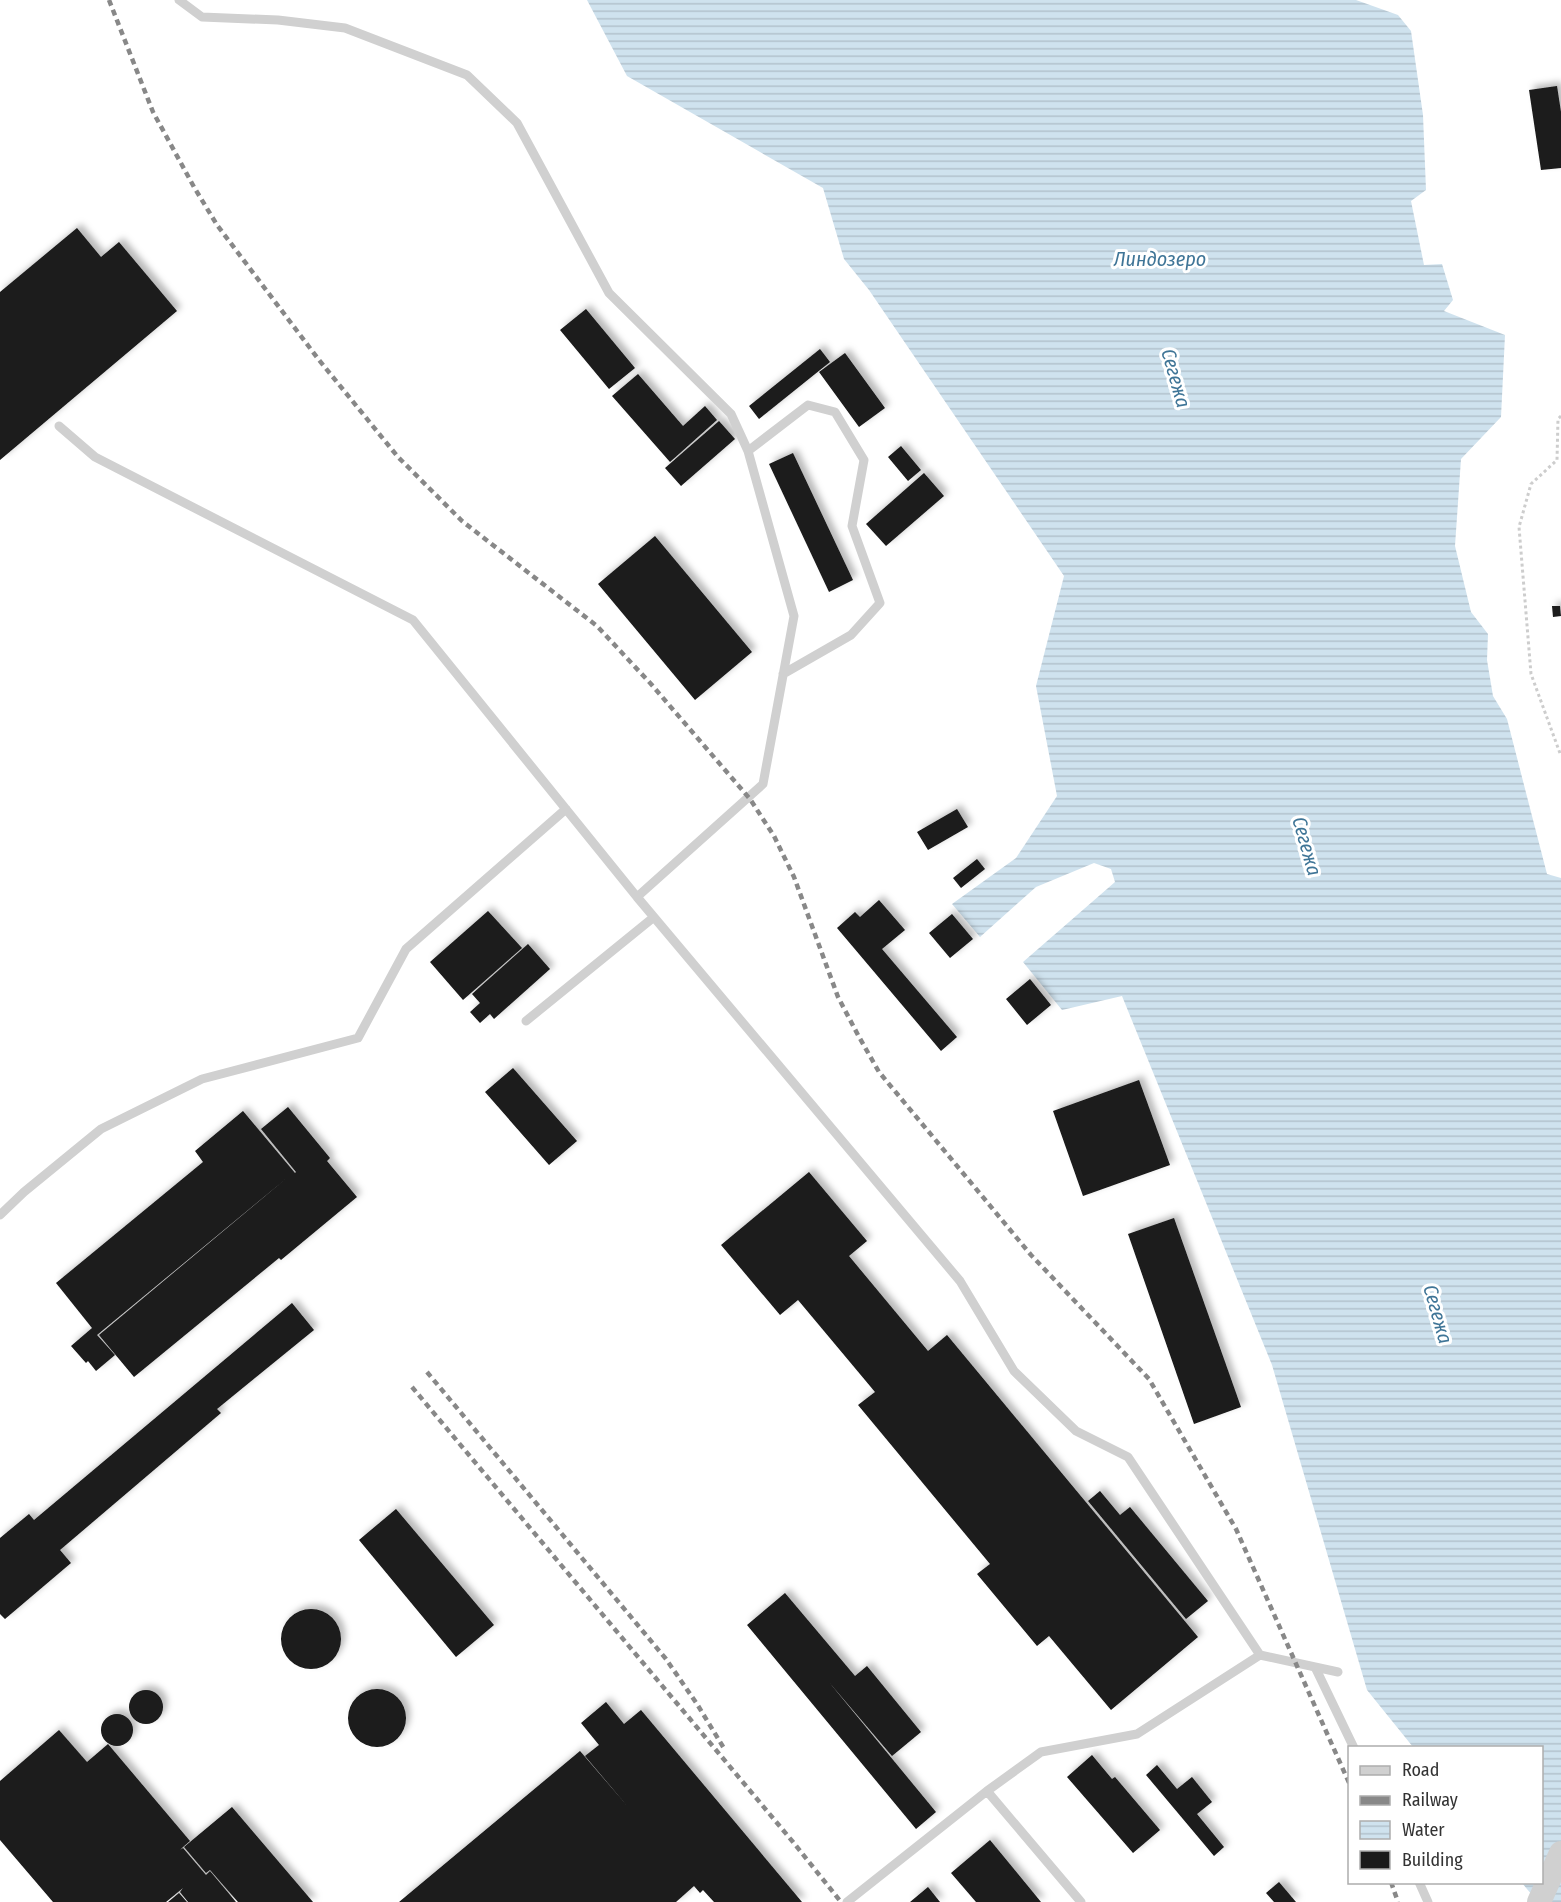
<svg xmlns="http://www.w3.org/2000/svg" width="1561" height="1902" font-family="'Fira Sans Condensed',sans-serif">
<style>
.water{fill:url(#water-rules)}
.building{fill:#1a1a1a;filter:url(#shadow)}
.lines{fill:none;stroke-linecap:round;stroke-linejoin:round}
.path{stroke:#cdcdcd;stroke-width:3;stroke-dasharray:3 3;stroke-linecap:butt}
.service{stroke:#d0d0d0;stroke-width:9}
.tertiary{stroke:#d0d0d0;stroke-width:24}
.rail{stroke:#888;stroke-width:4.5;stroke-dasharray:6 4.5;stroke-linecap:butt}
.labels{text-anchor:middle;stroke-width:6;stroke-linejoin:round;paint-order:stroke}
.water-label{font-size:20px;font-style:italic;fill:#3f7597;stroke:#fff}
</style>
<defs>
<pattern id="water-rules" width="6" height="5" patternUnits="userSpaceOnUse" patternTransform="scale(1.5)"><rect width="6" height="5" fill="#cfe2ee"/><path d="M0 2.5h6" fill="none" stroke="#b2c2cd"/></pattern>
<filter id="shadow"><feDropShadow dx="4.5" dy="-4.5" stdDeviation="3" flood-color="#0004"/></filter>
</defs>
<rect width="100%" height="100%" fill="#fff"/>
<!-- water -->
<path class="water" d="M587,0H1356L1398,15L1411,31L1423,115L1426,190L1411,201L1424,265L1442,264L1453,300L1444,311L1505,335L1501,417L1461,459L1455,546L1471,612L1488,634L1487,660L1493,696L1507,719L1547,874L1561,878V1902H1538L1522,1883L1542,1882V1748L1413,1747L1367,1690L1272,1365L1122,996L1062,1010L1023,962L1115,882L1111,869L1094,863L1036,887L980,937L952,904L1016,858L1057,796L1036,686L1064,576L869,290L844,259L823,188L627,76Z"/>
<!-- building -->
<path class="building" d="M1557,86L1561,112V168L1541,170L1529,90Z
M77,228L101,257L119,242L177,311L0,460V292Z
M586,309L635,368L609,389L560,330Z
M820,349L830,362L759,419L749,406Z
M845,353L885,408L859,427L819,372Z
M638,374L683,426L705,406L717,420L670,462L612,396Z
M719,421L735,439L681,486L665,468Z
M901,446L921,470L908,481L888,457Z
M793,453L853,580L829,592L769,464Z
M924,473L944,496L886,546L866,524Z
M655,536L752,652L695,700L598,584Z
M1552,606H1560L1561,616L1553,617Z
M957,809L968,827L928,850L917,832Z
M977,859L985,869L961,888L953,878Z
M879,900L905,930L882,949L957,1037L941,1051L837,928L855,912L860,917Z
M488,911L522,948L463,1000L430,962Z
M952,914L973,939L950,958L929,933Z
M528,944L550,969L494,1019L490,1014L480,1023L470,1012L480,1003L472,994Z
M1030,979L1051,1005L1027,1025L1006,999Z
M513,1068L577,1141L549,1165L485,1092Z
M1139,1080L1170,1165L1083,1196L1053,1111Z
M288,1107L330,1158L327,1161L357,1197L281,1260L279,1258L134,1377L99,1335L288,1177L97,1335L115,1355L96,1371L88,1361L86,1363L71,1346L92,1328L56,1283L203,1162L195,1151L243,1111L295,1173L296,1172L261,1129Z
M809,1172L867,1241L849,1256L928,1351L947,1335L1198,1637L1111,1710L1049,1636L1037,1646L977,1574L990,1564L858,1405L875,1392L798,1300L780,1315L721,1245Z
M1174,1218L1241,1407L1194,1424L1128,1234Z
M292,1303L314,1330L217,1409L221,1413L60,1550L71,1563L5,1619L0,1614V1538L29,1514L34,1520Z
M1100,1491L1120,1515L1130,1507L1208,1601L1186,1619L1088,1501Z
M396,1509L494,1625L456,1657L359,1540Z
M785,1593L855,1676L867,1666L921,1732L892,1756L828,1681L936,1812L916,1829L747,1625Z
M281 1639a30 30 0 1 1 60 0a30 30 0 1 1-60 0Z
M348 1718a29 29 0 1 1 58 0a29 29 0 1 1-58 0Z
M129 1707a17 17 0 1 1 34 0a17 17 0 1 1-34 0Z
M606,1702L624,1724L641,1710L802,1902H714L703,1890L700,1893L694,1886L676,1902H399L580,1751L629,1808L585,1756L599,1745L581,1723Z
M101 1730a16 16 0 1 1 32 0a16 16 0 1 1-32 0Z
M59,1730L87,1762L108,1744L190,1841L183,1847L182,1846L183,1847L180,1850L183,1848L206,1875L210,1871L236,1902H188L180,1892L183,1888L166,1902H53L0,1840V1781Z
M1092,1755L1112,1779L1115,1777L1160,1830L1133,1853L1067,1777Z
M1157,1765L1177,1789L1192,1777L1212,1802L1197,1814L1224,1847L1214,1856L1146,1775Z
M232,1807L313,1902H238L210,1870L206,1873L184,1847Z
M990,1840L1041,1902H976L951,1873Z
M1279,1882L1296,1902H1274L1266,1893Z
M928,1887L940,1902H910Z
M179,1893L187,1902H168Z"/>
<g class="lines">
<!-- path -->
<path class="path" d="M1561,416L1558,419L1557,460L1531,484L1519,527L1531,674L1561,756"/>
<!-- service -->
<path class="service" d="M59,426L95,457L413,620L637,897L763,784L794,616L748,451L731,414L609,293L517,123L467,75L345,28L278,20L202,17L179,0
M748,451L808,405L835,412L864,460L852,526L880,603L851,635L783,674
M637,897L960,1281L1014,1371L1076,1431L1128,1457L1260,1655L1338,1672
M526,1021L654,917
M0,1215L24,1192L101,1129L202,1079L358,1038L406,949L566,809
M1315,1667L1354,1748
M987,1791L1041,1752L1137,1734L1260,1655
M1419,1882L1428,1902
M847,1902L987,1791L1081,1902"/>
<!-- tertiary -->
<path class="tertiary" d="M1539,1902L1561,1853"/>
<!-- rail -->
<path class="rail" d="M109,0L153,112L194,187L217,225L319,360L398,457L462,521L597,626L651,684L750,799L774,836L794,877L838,997L858,1035L879,1072L1031,1255L1149,1379L1236,1529L1350,1785
M427,1372L666,1659L697,1704L725,1750
M412,1387L793,1842L841,1902
M1391,1882L1398,1902"/>
</g>
<g class="labels">
<!-- water labels -->
<g class="water-label">
<text x="1160" y="266">Линдозеро</text>
<text transform="translate(1176 378) rotate(74)" y="7">Сегежа</text>
<text transform="translate(1307 846) rotate(74)" y="7">Сегежа</text>
<text transform="translate(1438 1314) rotate(74)" y="7">Сегежа</text>
</g>
</g>
<!-- legend -->
<rect x="1348" y="1746" width="195" height="138" fill="#ffffff" stroke="#adadad" stroke-width="1.5"/>
<rect x="1360" y="1766" width="30" height="9" fill="#d0d0d0" stroke="#adadad" stroke-width="1.5"/>
<text x="1402" y="1776" font-size="18" fill="#333333">Road</text>
<rect x="1360" y="1796" width="30" height="9" fill="#888888" stroke="#adadad" stroke-width="1.5"/>
<text x="1402" y="1806" font-size="18" fill="#333333">Railway</text>
<rect x="1360" y="1821" width="30" height="18" fill="url(#water-rules)" stroke="#adadad" stroke-width="1.5"/>
<text x="1402" y="1836" font-size="18" fill="#333333">Water</text>
<rect x="1360" y="1851" width="30" height="18" fill="#1a1a1a" stroke="#adadad" stroke-width="1.5"/>
<text x="1402" y="1866" font-size="18" fill="#333333">Building</text>
</svg>
